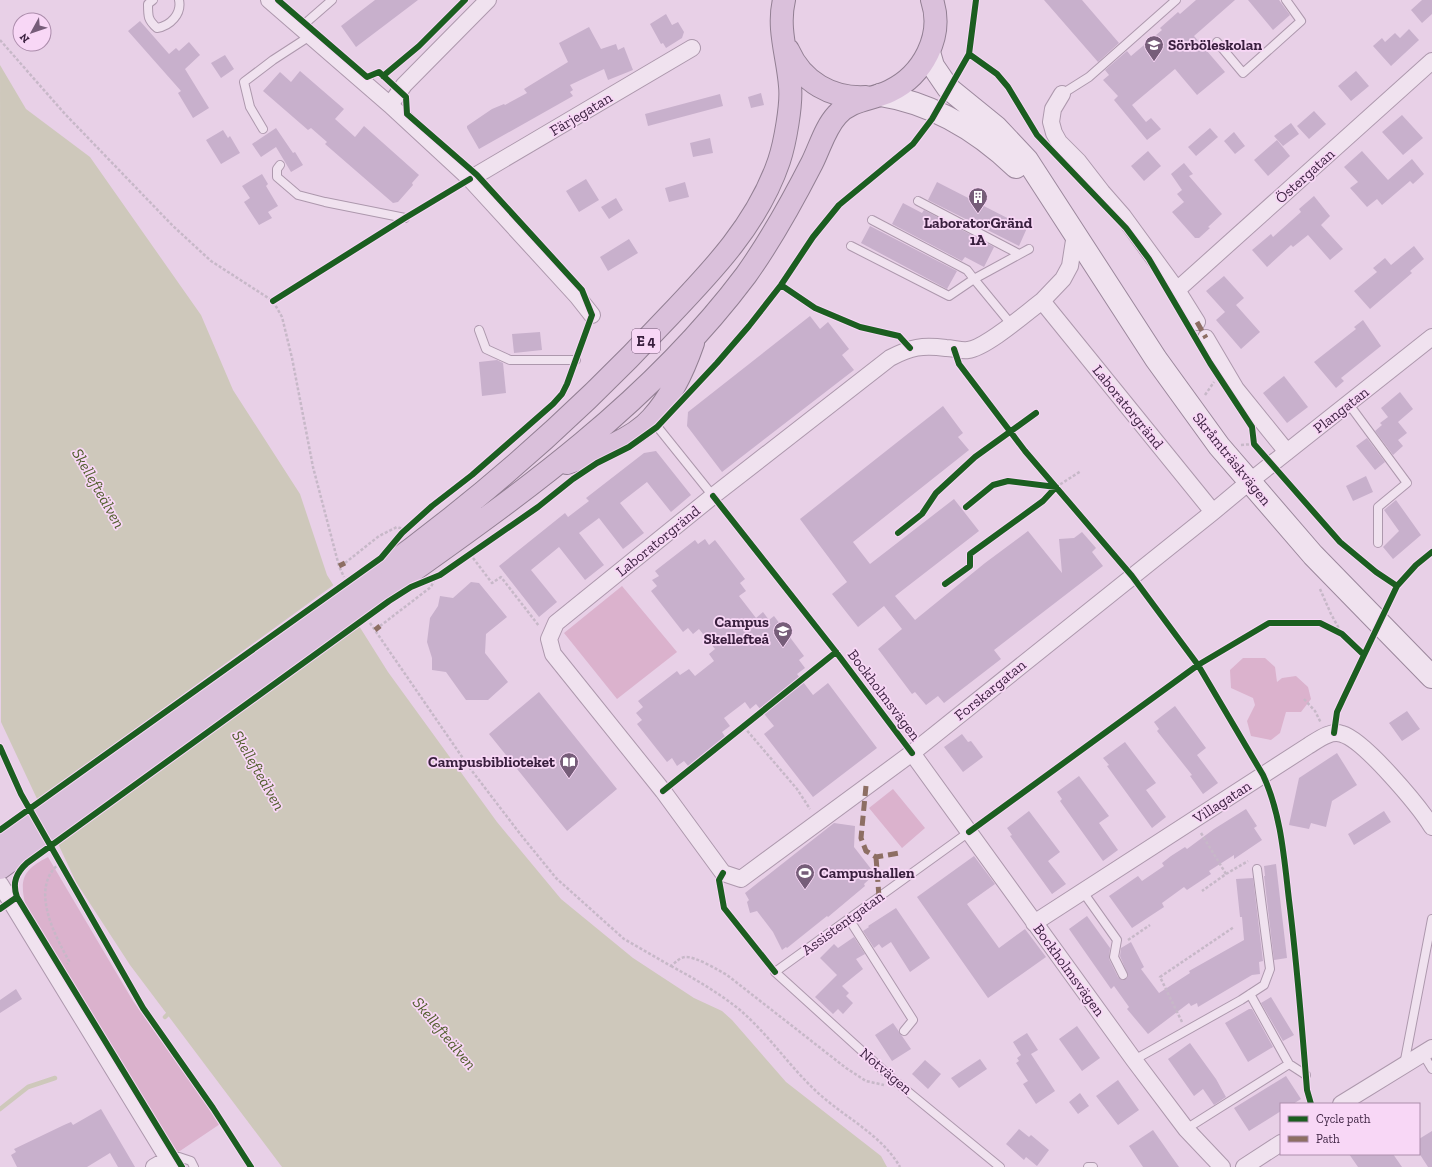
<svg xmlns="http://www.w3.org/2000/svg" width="1432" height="1167" font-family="'Zilla Slab',serif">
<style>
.green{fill:#dbb2cd}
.water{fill:#cec8bb}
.pier{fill:#e8d0e7}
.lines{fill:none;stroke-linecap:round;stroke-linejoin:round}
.stream{stroke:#cec8bb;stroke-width:4.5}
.building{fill:#c8b0cc}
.lane-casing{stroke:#ad98ad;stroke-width:10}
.street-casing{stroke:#ad98ad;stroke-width:18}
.secondary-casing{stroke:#9c889d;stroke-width:24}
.highway-casing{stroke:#927f93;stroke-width:24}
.path{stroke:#c7b8c8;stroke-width:2.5;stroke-dasharray:3 2;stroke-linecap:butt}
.lane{stroke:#f0e2ef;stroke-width:8}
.street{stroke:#f0e2ef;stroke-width:16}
.secondary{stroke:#f0e2ef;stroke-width:22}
.highway{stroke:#dac0db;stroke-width:22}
.highway-bridge-casing{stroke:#927f93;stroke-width:24;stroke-linecap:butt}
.highway-bridge{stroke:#dac0db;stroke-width:22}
.quiet{stroke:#8d6e63;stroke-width:5;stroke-dasharray:10 5;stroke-linecap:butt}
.cycleway-casing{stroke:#f8d7f6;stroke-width:8}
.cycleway{stroke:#1b5e20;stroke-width:6}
.labels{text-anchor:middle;stroke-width:3.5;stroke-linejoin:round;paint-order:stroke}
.shield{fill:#f8d7f6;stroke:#725675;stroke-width:1}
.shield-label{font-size:14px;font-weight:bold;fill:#391f3e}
.poi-label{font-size:15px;font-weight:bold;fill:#391f3e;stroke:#f8d7f6;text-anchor:start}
.street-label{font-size:15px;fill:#391f3e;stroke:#f8d7f6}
.water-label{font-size:16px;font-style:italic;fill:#515f2d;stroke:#f8d7f6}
</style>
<rect width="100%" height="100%" fill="#e8d0e7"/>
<!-- green -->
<path class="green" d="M622,586L677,652L617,699L564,633Z
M1243,658H1265L1275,667L1277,682L1282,678L1296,676L1308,687L1311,699L1301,712H1286L1280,733L1271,740L1251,736L1247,721L1255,705L1253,698L1231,688L1230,670Z
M893,789L925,828L902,848L869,808Z
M48,857L133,1001L220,1124L177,1153L25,903C19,877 25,869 48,857Z"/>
<!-- water -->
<path class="water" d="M0,65L26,109L90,157L201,315L233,390L300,494L327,575L388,672L497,822L561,899L633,958L694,998L722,1011L732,1020L786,1082L881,1156L887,1167H282L130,965L76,882L1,722Z"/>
<!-- pier -->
<path class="pier" d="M335,584L361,625L57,846L36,801Z"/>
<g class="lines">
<!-- stream -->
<path class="stream" d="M165,1017L167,1015
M0,1109L28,1087L55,1078"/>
</g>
<!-- building -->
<path class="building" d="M375,0H418L356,47L341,26Z
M1044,0H1082L1119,43L1098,62Z
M1196,0H1235L1194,36L1225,72L1197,95L1175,69L1132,105L1146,122L1151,118L1161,129L1147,140L1114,100L1118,96L1103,80L1109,75L1105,70L1127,51L1131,56L1162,30L1160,28L1178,12L1180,14Z
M1248,0H1279L1290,15L1273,30Z
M1422,0H1432V14L1422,23L1411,10Z
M666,14L672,25L678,22L684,32L682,38L666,48L663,43L661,44L650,24Z
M140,21L169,54L176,48L179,51L189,42L200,55L185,69L209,108L193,118L178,93L181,91L128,31Z
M589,27L601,49L616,44L618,50L624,47L633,70L608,80L604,69L570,85L573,90L570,92L573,96L479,149L467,128V126L492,109L504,104L505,105L527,93L524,89L568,62L559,43Z
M1409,29L1419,40L1391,66L1373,46L1382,38L1385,42L1395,33L1400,38Z
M225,55L234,69L221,78L211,63Z
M300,71L344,109L335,119L355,137L364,126L419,175L412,183L413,185L398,202L393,203L325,144L327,142L311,128L308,130L263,91L280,72L291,82Z
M1356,71L1369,86L1351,101L1338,86Z
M761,93L764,105L751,108L748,97Z
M720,94L723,106L648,126L645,114Z
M1314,111L1326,124L1309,139L1297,126Z
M1402,115L1423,138L1403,155L1382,132Z
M1291,123L1299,134L1283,146L1274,136Z
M276,128L293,153L295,152L303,165L291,172L276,147L261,157L252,144Z
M1210,128L1218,137L1196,156L1188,147Z
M223,130L228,138L230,136L240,153L221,164L206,140Z
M1234,132L1245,146L1235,154L1224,141Z
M710,138L713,153L693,157L690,143Z
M1277,140L1290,156L1268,176L1254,160Z
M1148,151L1161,166L1144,181L1131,166Z
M1362,151L1388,180L1412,159L1424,174L1413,184L1410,181L1382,205L1377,199L1367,207L1350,188L1358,182L1344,167Z
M1184,163L1193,174L1189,176L1222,214L1208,227L1210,228L1199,238H1195L1172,212L1184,202L1177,194L1182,190L1171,174Z
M262,174L268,184L266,186L278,206L268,212L272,218L259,225L244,202L250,198L242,186Z
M586,179L599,200L579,212L566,191Z
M685,182L689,197L669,202L665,188Z
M937,182L1027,228L1019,246L928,200Z
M1314,196L1330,216L1321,225L1343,249L1330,260L1308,235L1293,247L1291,245L1267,267L1252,250L1271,234L1273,237L1301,212L1299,209Z
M616,198L623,210L609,219L601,207Z
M903,203L922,213L924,210L994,247L984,267L965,257L962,261L892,224Z
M870,226L957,271L947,289L861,243Z
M629,239L638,253L608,271L600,257Z
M1414,246L1424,259L1410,271L1412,273L1370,309L1354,291L1377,272L1373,268L1385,258L1391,265Z
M1224,276L1244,298L1236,305L1260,332L1241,349L1216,320L1225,312L1206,291Z
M810,316L820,329L828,322L849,349L842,355L854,370L722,472L687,426L688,412Z
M1363,320L1381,346L1341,378L1344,381L1336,388L1314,362L1356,329L1354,327Z
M540,332L542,350L514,353L512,334Z
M497,360L503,363L506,393L482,396L479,362Z
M1284,376L1308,407L1287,423L1263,393Z
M1400,392L1413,409L1398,422L1407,433L1398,440L1403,446L1393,455L1375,431L1382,425L1380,423L1388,417L1381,408Z
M943,406L963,433L958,437L969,450L853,542L870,564L954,499L979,531L895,596L915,620L985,563L1028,531L1062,573L1059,539L1074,538L1082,532L1096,548L1092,552L1103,566L994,650L1001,659L944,703L938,696L926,705L915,692L912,694L878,649L902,629L884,606L858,627L832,594L847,582L800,519Z
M1367,438L1385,462L1375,470L1356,446Z
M656,451L691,495L671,512L647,482L620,503L644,533L623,549L599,518L579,533L604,565L585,580L559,547L531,570L557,602L539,617L499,566L565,513L568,517L589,501L586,498L644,453Z
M1366,476L1373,492L1353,501L1346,486Z
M1396,500L1421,535L1393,559L1383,547L1399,531L1384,510Z
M705,539L709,545L715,540L745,579L740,583L746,591L739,596L756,618L763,612L769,620L774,616L804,656L799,660L805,668L797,674L813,695L828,683L877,748L813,797L764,734L774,726L756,704L750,709L745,702L724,718L730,726L722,732L726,738L689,767L684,761L677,766L672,758L667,762L637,724L642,720L636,713L643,707L638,701L677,671L680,675L689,669L695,676L714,661L709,654L715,649L699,629L693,634L688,628L683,632L651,591L657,586L652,580L659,576L655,571L695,540L698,544Z
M471,582L479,583L507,617L486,634L485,653L508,682L488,700H466L446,672L432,670V658L427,642L430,618L438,606L440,596L453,598Z
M539,692L617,789L567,831L489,734Z
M1175,706L1206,748L1197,755L1218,783L1203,794L1190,776L1192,775L1157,731L1159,729L1154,722Z
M1407,711L1420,729L1402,741L1389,723Z
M962,734L968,742L971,741L983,757L963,772L944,747Z
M1125,742L1156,783L1146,790L1166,817L1152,828L1107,766L1109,765L1103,758Z
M1337,753L1357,785L1332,801L1326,827L1311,823L1309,829L1289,825L1299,778Z
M1079,776L1109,816L1099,823L1118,850L1103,861L1060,801L1062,799L1057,792Z
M1246,809L1257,826L1254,828L1262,840L1234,859V855L1209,871L1211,874L1187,890L1184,887L1162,903L1164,907L1132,928L1109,896L1138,876L1142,881L1164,866L1162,863L1171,856L1185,847L1187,849L1214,829Z
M1029,811L1060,852L1048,861L1066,884L1052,894L1010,836L1012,835L1007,828Z
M1384,811L1391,822L1354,845L1348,834Z
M834,823L855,826L854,847L875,874L864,884L865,886L828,917L827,916L787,948L786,947L782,950L773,932L757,911L750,913L747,902L749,900L745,893Z
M974,856L995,884L967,904L999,948L1025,929L1046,957L988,998L917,897Z
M1276,864L1287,958L1274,960L1264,876H1265L1264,866Z
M1253,878L1263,961L1259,962L1260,974L1252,975L1198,1007L1197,1003L1191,1006L1189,1003L1148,1034L1127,1009L1129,1007L1114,986L1111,989L1069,929L1087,916L1110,948L1109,959L1118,977L1122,980L1127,978L1128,975L1120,956L1121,948L1131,942L1144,967L1141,969L1159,993L1190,973L1189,971L1244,940L1242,917H1240L1236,879Z
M896,908L930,958L910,972L891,942L882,948L879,944L874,948L863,931L869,927L868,926Z
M854,937L865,954L856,959L863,969L842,986L849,993L846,996L853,1003L843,1014L838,1009L833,1014L815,997L837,975L820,958L834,944L838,948Z
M16,989L22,999L0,1013V1000Z
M1271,997L1294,1035L1283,1041L1261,1003Z
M1249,1009H1252L1273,1047L1248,1062L1225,1023Z
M893,1023L911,1049L892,1061L875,1035Z
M1077,1026L1100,1058L1082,1071L1059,1039Z
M1027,1033L1038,1050L1031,1054L1055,1091L1036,1104L1023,1084L1028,1081L1016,1063L1019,1061L1017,1058L1021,1055L1013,1042Z
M1190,1043L1216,1079L1226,1097L1214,1105L1203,1089L1194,1096L1168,1059Z
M980,1059L987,1069L959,1088L951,1078Z
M925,1060L941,1074L928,1089L912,1074Z
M1286,1076L1301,1099L1293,1104H1281V1111L1249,1131L1234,1108Z
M1118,1080L1139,1110L1118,1125L1096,1096Z
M1080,1093L1089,1106L1078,1114L1069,1102Z
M101,1109L135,1167H118L110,1153L87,1167H17L11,1155L16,1152L14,1149L64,1125L71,1122L73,1125Z
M1019,1129L1029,1137L1031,1135L1049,1150L1037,1166L1026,1157L1024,1160L1006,1144Z
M1153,1130L1179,1167H1143L1129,1146Z
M1432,1131V1167H1428L1419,1153V1139Z
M1349,1154H1393L1402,1167H1358Z"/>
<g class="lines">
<!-- lane casing -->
<g class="lane-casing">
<path id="lane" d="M153,0L148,4C148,17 148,20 157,28C170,26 182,14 179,0
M301,27L332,0
M1217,42L1243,73L1301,21L1286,0
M1062,94L1089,77L1176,0
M263,129L250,107L244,82L273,60L310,36
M280,165L277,169V177L298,195L325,202L405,218
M918,201L1019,254
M872,220L967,270L974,279L1029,249
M851,246L949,296L974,279L1011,324
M479,330L486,349L510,360H576
M1348,403L1407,483L1378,507V543
M652,420L713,496
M969,832L775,972L895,1081L1000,1167
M1083,892L1117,940L1114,957L1123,975
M849,919L913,1020L904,1031
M1423,1054L1432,1069
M1134,1060L1241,1000L1264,985L1270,969L1257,869
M1289,1064L1306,1075
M1404,1065L1432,919
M1186,1129L1289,1064L1250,994
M168,1159L179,1157L191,1161L194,1167
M1088,1167H1093"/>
</g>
<!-- street casing -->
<g class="street-casing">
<path id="street" d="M269,0L390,105L470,179L577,296L592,315
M1062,94L1053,109L1051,122L1054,133L1059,142L1078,161L1102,192L1123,216L1177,290L1197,322
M390,105L404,85L488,0
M470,179L692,48
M1177,290L1432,61
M1042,301L1063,279L1070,266L1075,234
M1206,338L1236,389L1287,452
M1213,512L1042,301C1026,313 986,348 968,350C961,351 953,348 946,348C922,345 911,347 890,358L713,496L556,623L549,639L553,654L663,791L723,873L741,879L912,753L1213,512L1249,482L1432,337
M912,753L1134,1060L1186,1129L1222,1167
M0,884L173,1167
M1034,923L1308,746C1318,740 1330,730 1342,734C1364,740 1419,806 1432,827
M1341,1104L1432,1048
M154,1167L168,1159
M1244,1167L1281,1143"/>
</g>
<!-- secondary casing -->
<g class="secondary-casing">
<path id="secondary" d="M929,52L933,66L948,88L996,127L1027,160L1156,359L1219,446L1313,555L1432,677
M880,95C932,103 978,131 1016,167"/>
</g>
<!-- highway casing -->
<g class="highway-casing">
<path id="highway" d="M788,50C802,82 832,99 866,97
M567,463C593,454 633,440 652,418C671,397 684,369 693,343
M372,578C479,501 579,413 669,316C713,270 758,223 779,161C785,143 792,104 790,86C788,57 777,29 784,0
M383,592C514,499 648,406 746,275C771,240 792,202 812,163C820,147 825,128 837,115C851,99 872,100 890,91C923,75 944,36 932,0
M0,844L23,829
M0,868L33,844"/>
</g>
<!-- path -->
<path class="path" d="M0,40L65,114L173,226L211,261L273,301L282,317L292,358L313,467L339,566L344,577
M1205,395L1214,382
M1241,445L1254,444
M1056,487L1081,471
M470,554L492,583L501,577L539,626
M345,563L379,536L397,527L406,530
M1320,589L1331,614L1342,634
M370,623L469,767L521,835L556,878L624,939L671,966C676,962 679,958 685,957C695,956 718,970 727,975L846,1068L866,1081L884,1085
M380,626L431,587L436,576
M1304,699L1315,711L1321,723
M744,727L797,789L810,809
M1201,833L1226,874L1202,891
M60,863C29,887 54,934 69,961L67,964
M1226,874L1248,861
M1128,940L1150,925
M671,966C695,979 719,993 740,1010C768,1034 790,1067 817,1092C844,1117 882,1135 900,1167
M1182,1022L1160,977L1234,927"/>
<!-- lane -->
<use href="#lane" class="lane"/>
<!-- street -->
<use href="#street" class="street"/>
<!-- secondary -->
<use href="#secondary" class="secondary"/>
<!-- highway -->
<use href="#highway" class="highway"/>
<!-- highway-bridge casing -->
<g class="highway-bridge-casing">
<path id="highway-bridge" d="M23,829L372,578
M33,844L261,681L383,592"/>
</g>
<!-- highway-bridge -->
<use href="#highway-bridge" class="highway-bridge"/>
<!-- quiet -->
<path class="quiet" d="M1197,322L1206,338
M339,566L345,563
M375,630L380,626
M866,786L861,838L866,851L876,857L899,853
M876,857L879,897"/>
<!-- cycleway casing -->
<g class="cycleway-casing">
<path id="cycleway" d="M969,54L997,74L1008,87L1037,135L1126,228L1149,259L1210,363L1252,427L1254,444L1340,542L1376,572L1397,586
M383,76L419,46L465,0
M781,285L815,308L860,327L899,336L910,348
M273,301L405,218L470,179
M954,349L959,364L1025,451L1132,576L1198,665L1263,775C1281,814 1284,857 1289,900C1297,963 1302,1027 1307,1090L1311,1104
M713,496L836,652L912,753
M898,533L922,514L936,493L975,457L1036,413
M945,584L970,566V554L1043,501L1056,487L1008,481L993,485L966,507
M1334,733L1337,712L1344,697L1397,586L1416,565L1432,552
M0,747L21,794L143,1008L213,1108L251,1167
M663,791L836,652
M0,830L381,558L402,533L432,506L472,475L553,404L562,394L567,384L592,315L582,290L477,175L407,114L406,97L379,72L367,77L278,0
M969,832L1198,665L1269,623H1320L1342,634L1363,654
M723,873L719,880L724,908L775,972
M17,897L182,1167
M0,909L17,897C12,883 16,873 27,863L389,601L411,587L440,575L450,568L538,507L573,479L597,463L629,447L657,427L717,363L749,326L781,285L813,237L839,205L913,144L932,119L969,54L976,0"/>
</g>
<!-- cycleway -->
<use href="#cycleway" class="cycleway"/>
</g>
<!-- icons -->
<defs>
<g id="school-pin" transform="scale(1)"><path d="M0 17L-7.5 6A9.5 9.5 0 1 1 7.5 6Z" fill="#765d79" stroke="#f8d7f6"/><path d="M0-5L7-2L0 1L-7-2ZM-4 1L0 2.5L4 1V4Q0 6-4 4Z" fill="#fff"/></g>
<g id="building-pin" transform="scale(1)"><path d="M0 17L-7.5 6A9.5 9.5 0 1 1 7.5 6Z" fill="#765d79" stroke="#f8d7f6"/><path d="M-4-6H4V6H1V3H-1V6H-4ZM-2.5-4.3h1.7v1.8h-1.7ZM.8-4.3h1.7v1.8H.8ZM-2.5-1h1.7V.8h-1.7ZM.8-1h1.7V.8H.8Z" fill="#fff"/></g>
<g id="university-pin" transform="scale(1)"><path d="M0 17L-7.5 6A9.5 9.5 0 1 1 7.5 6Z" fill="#765d79" stroke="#f8d7f6"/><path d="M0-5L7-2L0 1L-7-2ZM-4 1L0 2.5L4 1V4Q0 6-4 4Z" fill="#fff"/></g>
<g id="library-pin" transform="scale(1)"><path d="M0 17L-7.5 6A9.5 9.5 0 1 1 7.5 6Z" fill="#765d79" stroke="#f8d7f6"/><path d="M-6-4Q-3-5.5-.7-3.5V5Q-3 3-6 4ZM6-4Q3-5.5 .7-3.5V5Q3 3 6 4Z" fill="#fff"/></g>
<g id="stadium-pin" transform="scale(1)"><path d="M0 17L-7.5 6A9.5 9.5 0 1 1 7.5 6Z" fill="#765d79" stroke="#f8d7f6"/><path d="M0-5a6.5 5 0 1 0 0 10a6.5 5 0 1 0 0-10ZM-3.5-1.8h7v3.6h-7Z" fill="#fff"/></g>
</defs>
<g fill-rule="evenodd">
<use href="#school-pin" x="1154" y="45"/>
<use href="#building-pin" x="978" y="197"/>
<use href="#university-pin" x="783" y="631"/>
<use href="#library-pin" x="569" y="762"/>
<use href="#stadium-pin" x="805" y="873"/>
</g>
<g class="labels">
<!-- shield labels -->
<rect class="shield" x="632" y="329" width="28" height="24" rx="3"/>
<g class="shield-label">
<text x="646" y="346">E 4</text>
</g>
<!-- poi labels -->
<g class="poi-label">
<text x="1168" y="50">Sörböleskolan</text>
<text x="978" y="228" text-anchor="middle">LaboratorGränd<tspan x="978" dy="17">1A</tspan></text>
<text x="769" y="627" text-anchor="end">Campus<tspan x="769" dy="17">Skellefteå</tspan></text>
<text x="555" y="767" text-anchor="end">Campusbiblioteket</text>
<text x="819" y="878">Campushallen</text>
</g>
<!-- street labels -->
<g class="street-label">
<text transform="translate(581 114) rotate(-31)" y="5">Färjegatan</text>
<text transform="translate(1305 176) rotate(-42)" y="5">Östergatan</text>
<text transform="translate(1128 407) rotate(51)" y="5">Laboratorgränd</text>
<text transform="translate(1341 410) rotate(-38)" y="5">Plangatan</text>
<text transform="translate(1232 459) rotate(51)" y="5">Skråmträskvägen</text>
<text transform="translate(658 541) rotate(-39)" y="5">Laboratorgränd</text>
<text transform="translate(990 690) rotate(-39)" y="5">Forskargatan</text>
<text transform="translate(884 695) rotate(53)" y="5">Bockholmsvägen</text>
<text transform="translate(1222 802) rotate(-33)" y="5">Villagatan</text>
<text transform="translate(843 923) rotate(-36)" y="5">Assistentgatan</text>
<text transform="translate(1069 970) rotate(54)" y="5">Bockholmsvägen</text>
<text transform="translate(886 1071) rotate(40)" y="5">Notvägen</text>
</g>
<!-- water labels -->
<g class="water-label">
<text transform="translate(99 488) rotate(60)" y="6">Skellefteälven</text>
<text transform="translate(259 770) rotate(60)" y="6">Skellefteälven</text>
<text transform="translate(445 1033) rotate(50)" y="6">Skellefteälven</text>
</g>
</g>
<!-- legend -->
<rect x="1280" y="1103" width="140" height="52" fill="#f8d7f6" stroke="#ac8dac"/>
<rect x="1288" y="1116" width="20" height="6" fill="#1b5e20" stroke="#ac8dac"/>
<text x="1316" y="1123" font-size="12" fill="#391f3e">Cycle path</text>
<rect x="1288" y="1136" width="20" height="6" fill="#8d6e63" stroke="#ac8dac"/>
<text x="1316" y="1143" font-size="12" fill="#391f3e">Path</text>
<!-- north arrow -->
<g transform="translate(32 32) rotate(230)"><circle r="19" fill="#f8d7f6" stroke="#ac8dac"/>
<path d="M0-3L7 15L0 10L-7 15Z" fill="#765d79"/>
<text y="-6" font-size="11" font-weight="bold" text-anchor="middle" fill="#391f3e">N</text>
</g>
</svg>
